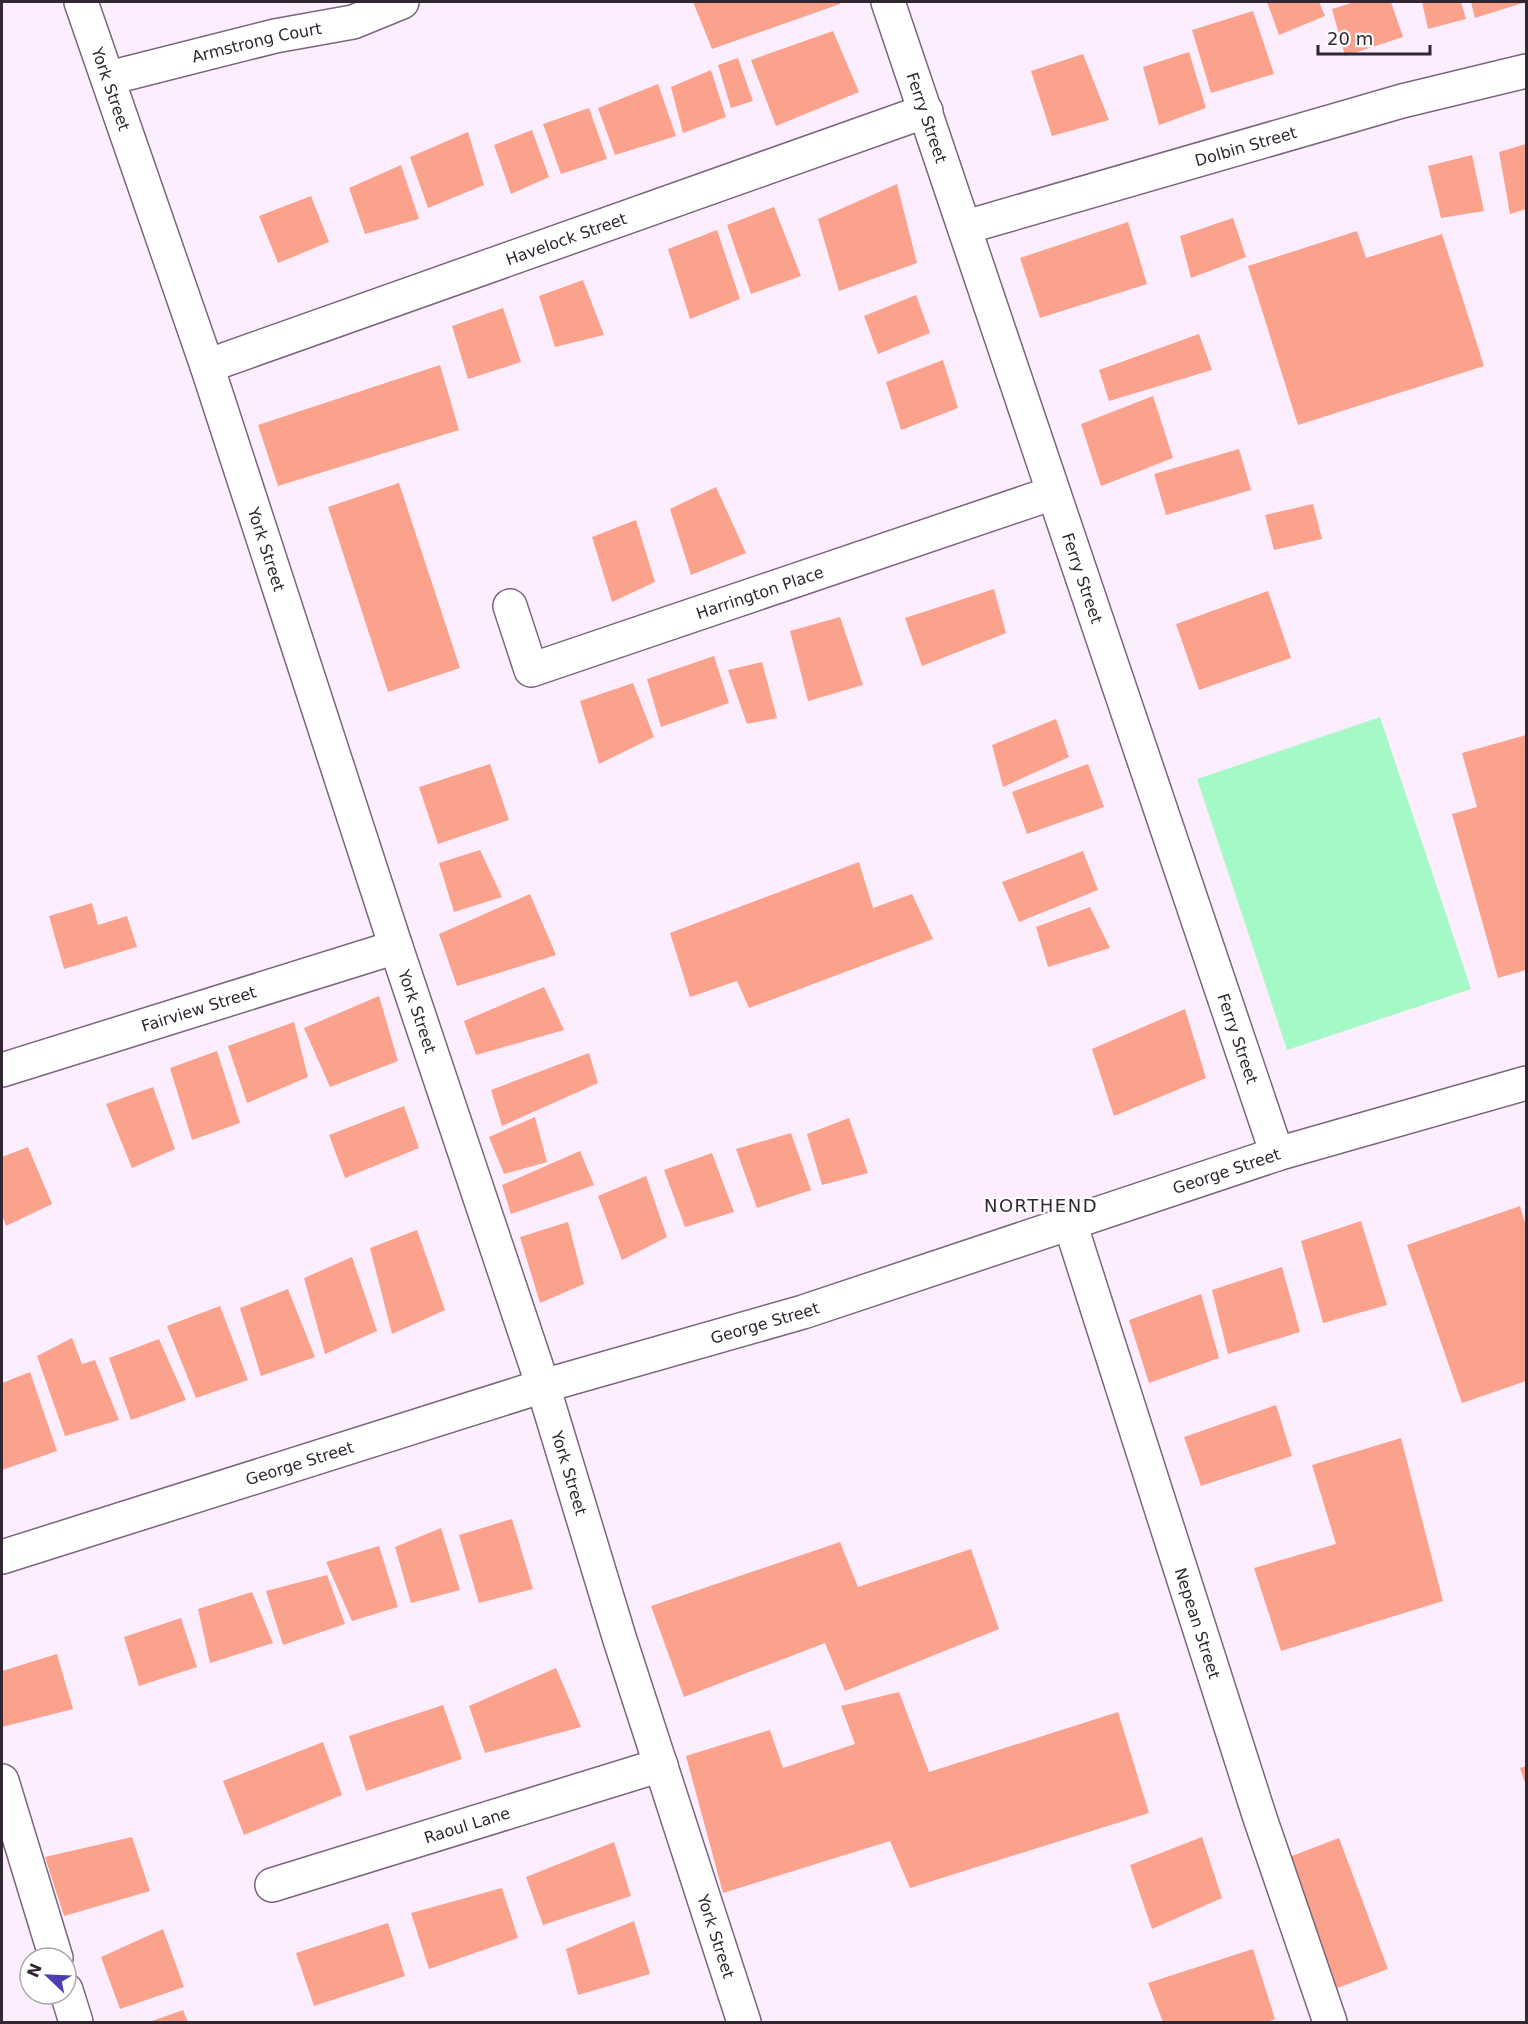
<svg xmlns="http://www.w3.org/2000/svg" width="1528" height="2024" font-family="'DejaVu Sans',sans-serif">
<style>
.green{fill:#a4f9c6}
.building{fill:#fba28c}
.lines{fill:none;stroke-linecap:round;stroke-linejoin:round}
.street-casing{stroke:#7b657e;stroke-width:36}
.secondary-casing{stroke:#7b657e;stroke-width:36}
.street{stroke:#fff;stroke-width:33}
.secondary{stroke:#fff;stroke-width:33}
.labels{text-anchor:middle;stroke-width:4.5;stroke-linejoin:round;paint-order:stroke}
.street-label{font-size:16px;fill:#312732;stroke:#fff}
.neighbourhood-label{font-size:18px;letter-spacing:1.5px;fill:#312732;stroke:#fff}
</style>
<rect width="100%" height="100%" fill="#fdeeff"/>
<!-- green -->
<path class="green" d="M1380,717L1471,989L1287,1050L1197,779Z"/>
<!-- building -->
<path class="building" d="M693,2H839L840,4L712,49Z
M1267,2H1319L1325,16L1279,35Z
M1355,2H1391L1403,37L1345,56L1332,9Z
M1422,2H1461L1466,19L1428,29Z
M1471,2H1526L1475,18Z
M1253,11L1274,74L1211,93L1192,30Z
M833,31L859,92L776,126L751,60Z
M1189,52L1206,108L1159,125L1143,67Z
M1083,54L1109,120L1052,136L1031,71Z
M738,58L753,101L731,108L718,65Z
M711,70L726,117L683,133L671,87Z
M658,84L676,136L615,155L598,108Z
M589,108L607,159L561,174L543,124Z
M532,130L549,177L511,194L494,145Z
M468,132L484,185L428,208L410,157Z
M1526,144V209L1510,214L1499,152Z
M1472,155L1484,211L1441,218L1428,166Z
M401,165L419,219L365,234L349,188Z
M897,184L917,263L839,291L818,219Z
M311,196L329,242L278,263L259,216Z
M774,207L801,276L751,294L727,225Z
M1233,218L1246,257L1191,278L1180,236Z
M1128,222L1147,284L1040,318L1020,258Z
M717,230L740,299L690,319L668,249Z
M1357,231L1366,258L1442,234L1484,366L1298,425L1248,266Z
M583,280L604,335L555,347L539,296Z
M916,295L930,333L878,354L864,316Z
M503,308L521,362L468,379L452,326Z
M1199,334L1212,370L1109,401L1099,370Z
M943,360L958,408L901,430L886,382Z
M440,365L459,430L278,486L258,425Z
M1153,396L1173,458L1101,486L1081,424Z
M1239,449L1251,490L1166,515L1154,474Z
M399,483L460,668L388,692L328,507Z
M716,487L746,553L691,575L670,509Z
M1313,504L1322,539L1274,550L1265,515Z
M636,520L655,582L612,602L592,537Z
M994,589L1006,633L922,666L905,618Z
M1268,591L1291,658L1199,690L1176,624Z
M840,617L863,685L808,701L790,631Z
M714,656L729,703L661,727L647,679Z
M762,662L777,718L747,724L728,670Z
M633,683L654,737L599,764L580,701Z
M1056,719L1069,757L1003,787L992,745Z
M1526,735V970L1498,978L1452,814L1477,807L1462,753Z
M490,764L509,820L438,844L419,787Z
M1088,764L1104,807L1027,834L1012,792Z
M480,850L502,897L454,912L439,863Z
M1083,851L1098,890L1019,922L1002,882Z
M859,862L873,908L912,894L933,939L749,1008L737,981L690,997L670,933Z
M530,894L556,955L457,986L439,934Z
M92,903L98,925L127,916L137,947L64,969L49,916Z
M1090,907L1110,948L1048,967L1036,927Z
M544,987L564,1030L476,1055L464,1021Z
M379,996L398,1061L330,1087L304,1028Z
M1185,1009L1206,1078L1114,1116L1092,1049Z
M294,1022L308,1077L247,1103L228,1046Z
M217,1051L240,1123L192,1140L170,1068Z
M589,1053L598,1083L502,1126L491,1090Z
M153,1087L175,1149L132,1168L106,1104Z
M404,1106L419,1148L345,1178L329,1135Z
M535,1117L547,1162L504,1174L489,1137Z
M849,1118L868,1173L822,1185L807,1134Z
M791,1133L811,1190L757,1208L736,1149Z
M28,1147L52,1204L6,1226L2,1214V1157Z
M580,1151L594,1185L511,1214L502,1185Z
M712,1153L734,1212L685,1227L664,1170Z
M646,1176L667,1237L622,1260L598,1196Z
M1520,1206L1526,1226V1381L1462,1403L1407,1245Z
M1361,1221L1387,1305L1323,1323L1301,1241Z
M568,1222L584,1284L540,1303L520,1237Z
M417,1230L445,1310L392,1334L370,1248Z
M352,1257L377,1331L325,1354L304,1278Z
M1282,1267L1300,1332L1228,1354L1212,1290Z
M288,1289L315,1357L261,1376L240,1308Z
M1201,1294L1219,1358L1149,1383L1129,1320Z
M220,1306L248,1380L196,1398L167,1326Z
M72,1338L82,1364L95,1360L119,1420L65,1436L37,1356Z
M159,1339L186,1400L131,1420L109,1358Z
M30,1372L57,1451L2,1470V1383Z
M1276,1405L1292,1456L1201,1486L1184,1437Z
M1401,1438L1443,1601L1281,1651L1254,1568L1336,1544L1312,1465Z
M512,1519L533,1589L479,1603L459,1535Z
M441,1528L460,1590L411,1603L395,1547Z
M840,1542L858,1587L971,1549L999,1629L845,1691L825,1643L684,1697L651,1606Z
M379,1546L398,1607L352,1621L326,1562Z
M327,1575L345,1624L283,1645L266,1591Z
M252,1592L273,1643L210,1663L198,1609Z
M181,1618L197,1667L139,1686L124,1637Z
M57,1654L73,1709L2,1727V1671Z
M556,1668L581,1727L485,1753L469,1706Z
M899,1692L929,1772L1118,1712L1149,1813L910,1888L890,1841L723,1893L686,1756L770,1730L783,1768L855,1744L841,1706Z
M443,1705L462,1759L366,1791L349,1736Z
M323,1742L342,1795L244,1835L223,1781Z
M1526,1766V1786L1520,1768Z
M132,1837L150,1891L64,1916L45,1857Z
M1202,1837L1222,1898L1152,1929L1130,1865Z
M1339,1838L1388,1969L1332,1990L1284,1859Z
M614,1842L631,1896L543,1925L526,1877Z
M502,1888L518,1938L429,1969L411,1913Z
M634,1921L650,1974L578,1995L566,1949Z
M388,1923L405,1976L314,2006L296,1953Z
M163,1929L184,1987L120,2009L101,1957Z
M1253,1949L1275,2019L1267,2022H1163L1148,1983Z
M183,2010L188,2022H149Z"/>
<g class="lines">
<!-- street casing -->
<g class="street-casing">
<g id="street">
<path id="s1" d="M81,2L207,366L396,947L543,1386L620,1640L744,2022"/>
<path id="s2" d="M109,78L275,36L353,22L402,2"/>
<path id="s3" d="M966,227L1402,101L1526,71"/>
<path id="s4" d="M207,366L926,111"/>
<path id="s5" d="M510,606L531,670L1053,493"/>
<path id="s6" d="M2,1070L396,947"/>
<path id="s7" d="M1070,1223L1260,1818L1330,2022"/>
<path d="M2,1781L56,1958"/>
<path id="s8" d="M272,1885L661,1765"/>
<path d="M66,1990L76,2022"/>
</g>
</g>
<!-- secondary casing -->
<g class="secondary-casing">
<g id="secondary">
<path id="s9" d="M888,2L1277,1154"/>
<path id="s10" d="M2,1557L543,1386L803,1312L1277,1154L1526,1083"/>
</g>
</g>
<!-- street -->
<use href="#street" class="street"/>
<!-- secondary -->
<use href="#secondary" class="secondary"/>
</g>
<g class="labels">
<!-- street labels -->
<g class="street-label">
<text dy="6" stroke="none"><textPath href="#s2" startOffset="152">Armstrong Court</textPath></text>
<text dy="6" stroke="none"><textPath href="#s1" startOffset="92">York Street</textPath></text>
<text dy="6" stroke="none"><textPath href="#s9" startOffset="122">Ferry Street</textPath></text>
<text dy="6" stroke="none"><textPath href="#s3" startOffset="291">Dolbin Street</textPath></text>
<text dy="6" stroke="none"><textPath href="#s4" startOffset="381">Havelock Street</textPath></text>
<text dy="6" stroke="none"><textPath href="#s1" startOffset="578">York Street</textPath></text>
<text dy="6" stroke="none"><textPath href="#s9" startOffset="608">Ferry Street</textPath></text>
<text dy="6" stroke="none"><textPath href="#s5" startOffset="309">Harrington Place</textPath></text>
<text dy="6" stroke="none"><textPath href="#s6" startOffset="206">Fairview Street</textPath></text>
<text dy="6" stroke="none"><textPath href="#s1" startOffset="1064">York Street</textPath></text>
<text dy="6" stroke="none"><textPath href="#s9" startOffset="1094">Ferry Street</textPath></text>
<text dy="6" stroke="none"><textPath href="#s10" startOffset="1284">George Street</textPath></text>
<text dy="6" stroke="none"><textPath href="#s10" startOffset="798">George Street</textPath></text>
<text dy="6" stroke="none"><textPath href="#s10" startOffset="312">George Street</textPath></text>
<text dy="6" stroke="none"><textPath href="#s1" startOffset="1550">York Street</textPath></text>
<text dy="6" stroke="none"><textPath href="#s7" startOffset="420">Nepean Street</textPath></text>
<text dy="6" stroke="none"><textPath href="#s8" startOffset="204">Raoul Lane</textPath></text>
<text dy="6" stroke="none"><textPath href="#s1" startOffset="2036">York Street</textPath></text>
</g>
<!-- neighbourhood labels -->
<g class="neighbourhood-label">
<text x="1041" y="1212">NORTHEND</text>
</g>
</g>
<!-- border -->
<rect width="1528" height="2024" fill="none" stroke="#312732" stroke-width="6"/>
<!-- north arrow -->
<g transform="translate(48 1976) rotate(293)"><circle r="28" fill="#ffffff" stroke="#ada9ad" stroke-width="1.5"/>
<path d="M0-4.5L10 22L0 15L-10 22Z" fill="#4b3db4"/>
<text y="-9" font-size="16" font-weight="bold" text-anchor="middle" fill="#312732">N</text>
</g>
<!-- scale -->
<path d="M1318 45v9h112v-9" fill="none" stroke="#312732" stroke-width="3"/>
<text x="1327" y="45" font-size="18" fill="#312732" stroke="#ffffff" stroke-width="4.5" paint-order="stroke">20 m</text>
</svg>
